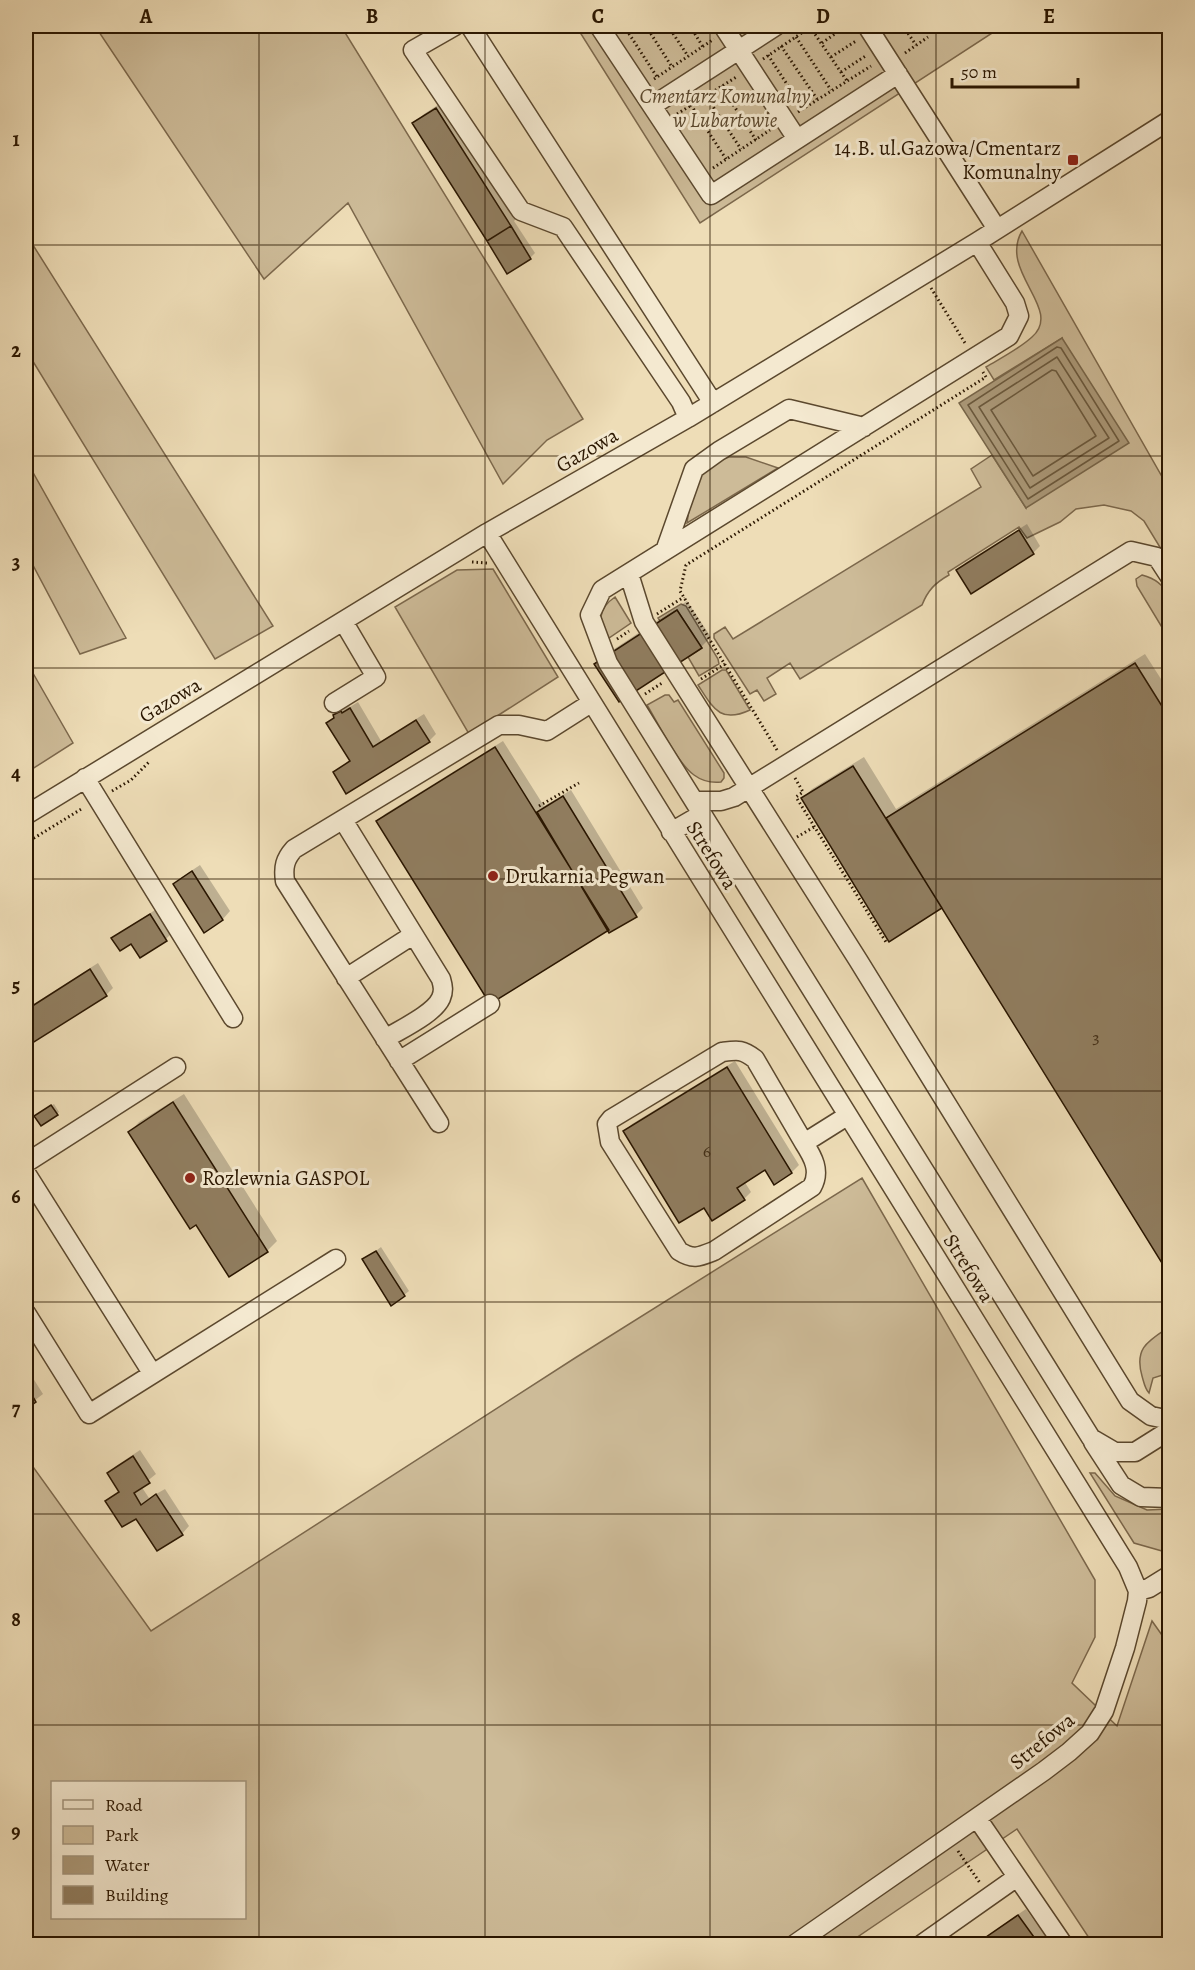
<svg xmlns="http://www.w3.org/2000/svg" width="1195" height="1970" font-family="Alegreya,serif">
<style>
.green{fill:#cdbb98;stroke:#7c684c;stroke-width:1.5;fill-rule:evenodd}
.water{fill:#ab9979;stroke:#776549;stroke-width:1.5}
.shadow{fill:#0003}
.lines{fill:none;stroke-linecap:round;stroke-linejoin:round}
.shore{stroke:#6a583c;stroke-width:1.5}
.building{fill:#907d5f;stroke:#2a1600;stroke-width:1.5}
.minor-casing{stroke:#5b482e;stroke-width:21}
.path{stroke:#2a1600;stroke-width:3;stroke-dasharray:1.5 3;stroke-linecap:butt}
.minor{stroke:#f4e9d0;stroke-width:18}
.grid{fill:none;stroke:#2a1600;stroke-width:1.5;stroke-opacity:0.55}
.poi-dot{fill:#8f2418;stroke:#f4e9d0;stroke-width:2}
.labels{text-anchor:middle;stroke-width:6;stroke-linejoin:round;paint-order:stroke}
.number-label{font-size:18px;fill:#443018}
.park-label{font-size:21px;font-style:italic;fill:#5b482e;stroke:#f4e9d0}
.poi-label{font-size:21px;fill:#2a1600;stroke:#f4e9d0;text-anchor:start}
.street-label{font-size:21px;fill:#2a1600;stroke:#f4e9d0}
.neatline{fill:none;stroke:#2a1600;stroke-width:2}
.grid-label{font-size:20px;text-anchor:middle;font-weight:bold;fill:#2a1600}
</style>
<rect width="100%" height="100%" fill="#eeddb7"/>
<filter id="stains"><feTurbulence type="fractalNoise" baseFrequency=".00333" numOctaves="4"/><feColorMatrix values="0 0 0 0 .2 0 0 0 0 .09 0 0 0 0 .02 0 0 0 .5 -.17"/></filter>
<radialGradient id="worn" r=".72"><stop offset=".6" stop-color="#630" stop-opacity="0"/><stop offset="1" stop-color="#630" stop-opacity=".3"/></radialGradient>
<!-- green -->
<path class="green" d="M95,26H341L583,419L547,440L503,484L348,203L264,279Z
M576,26H1003L700,223Z
M1022,231L1169,489V562L1144,521L1131,511L1104,505L1076,509L1060,522L1027,538L1019,527L948,572L949,575C935,583 928,590 922,605L800,679L790,663L767,678L776,694L764,701L757,690L750,694L714,638V634L725,627L733,639L981,487L971,469L992,455L1026,508L1062,338L994,380L986,367C1001,358 1019,349 1032,337C1064,309 998,272 1022,231Z
M26,234L273,626L215,659L26,350Z
M729,457H746L778,468L687,523C690,503 693,479 711,465C716,462 723,459 729,457Z
M26,460L126,638L80,654L26,552Z
M493,569L558,677L469,734L395,607L457,570Z
M1142,575C1176,584 1170,609 1169,639L1137,586L1136,579Z
M615,597L631,623L606,640C600,621 596,610 615,597Z
M681,604L686,606L718,659L719,664L699,676L688,657L702,648L677,610L660,621L658,618Z
M26,661L73,743L26,773Z
M722,670H726L750,710C720,724 713,708 698,685Z
M665,695H669L674,702L678,700L724,773V778L721,782C711,783 702,781 694,775C678,764 658,723 647,705Z
M862,1178L1095,1580V1637L1072,1683L1117,1726L1152,1621L1169,1645V1944H1093L1017,1829L847,1944H26V1457L151,1631L575,1358ZM52,1782H244V1918H52Z
M1169,1327V1373L1153,1378L1149,1393C1145,1389 1144,1383 1142,1376C1134,1348 1148,1341 1169,1327Z
M1090,1473H1095L1115,1496L1147,1510L1169,1509V1553L1134,1543Z"/>
<!-- water -->
<path class="water" d="M1062,338L1129,443L1026,508L959,403Z"/>
<!-- shadow -->
<path class="shadow" d="M447,99L519,216L514,221L535,253L530,258L414,123L424,114Z
M1027,524L1040,546L1033,553L958,571L965,563Z
M687,601L711,637L701,647L605,655Z
M1145,654L1170,693V1273L943,906L802,799L812,789L864,757L896,809Z
M358,702L381,741L424,714L436,734L429,741L335,772L351,759L328,723L342,708L348,705L350,707Z
M503,741L544,806L571,790L643,908L636,915L378,821L385,814Z
M200,865L230,911L223,919L204,930L174,884L182,877Z
M155,910L170,935L166,939L132,942L118,934Z
M98,963L113,988L106,995L26,1046V1009Z
M735,1061L799,1165L792,1172L775,1182L766,1168L744,1181L751,1192L744,1199L704,1206L625,1131L632,1124Z
M184,1094L277,1241L267,1251L230,1275L197,1223L130,1132L139,1122Z
M54,1104L59,1112L57,1114H38Z
M381,1247L409,1291L404,1295L364,1260Z
M26,1367L43,1394L26,1407Z
M140,1450L156,1474L141,1486L149,1498L165,1489L189,1526L182,1534L136,1517L107,1501L120,1490L108,1473L116,1466Z
M1026,1909L1051,1944H975Z"/>
<g class="lines">
<!-- shore -->
<path class="shore" d="M1057,347L1061,348L1119,441L1028,499L968,405Z
M1057,357L1109,438L1030,488L979,407Z
M1052,370L1056,371L1096,436L1033,476L991,410Z"/>
</g>
<!-- building -->
<path class="building" d="M436,108L511,226L487,241L412,123Z
M511,226L531,259L507,274L487,241Z
M1019,530L1034,554L971,594L956,570Z
M677,610L702,648L619,702L594,664Z
M1135,663L1170,719V1276L886,818Z
M350,708L373,747L416,720L430,742L346,794L333,772L350,761L326,723L334,718L333,715L341,711L342,713Z
M495,747L609,930L490,1004L376,821Z
M853,766L942,908L889,942L801,798Z
M563,796L637,917L609,933L537,812Z
M192,871L223,920L204,933L173,884Z
M150,914L167,941L140,958L131,944L120,951L111,938Z
M90,969L107,996L26,1047V1010Z
M727,1067L792,1173L774,1185L765,1170L737,1188L745,1200L712,1221L704,1208L679,1223L623,1131Z
M173,1102L268,1252L229,1277L196,1225L190,1229L128,1132Z
M51,1105L58,1115L41,1126L34,1116Z
M376,1251L405,1296L391,1306L362,1259Z
M1169,1381H1170V1400L1165,1398L1162,1392L1164,1385Z
M26,1385L36,1402L26,1409Z
M133,1456L150,1483L134,1493L141,1505L156,1494L183,1535L157,1551L136,1519L122,1527L105,1501L119,1492L107,1473Z
M1018,1915L1039,1944H976Z"/>
<g class="lines">
<!-- minor casing -->
<g class="minor-casing">
<path id="minor" d="M455,26L413,50L521,211L563,227L681,402L688,418
M470,26L713,403
M599,26L652,106
M723,26L797,139
M776,26L652,106L711,195L898,74
M867,26L997,229
M977,242L1015,303L1019,316L1009,336L602,590L590,615L608,663L1091,1438L1115,1452H1135L1170,1430
M487,533L1128,1567L1138,1591L1137,1601L1125,1648L1104,1711L1090,1733L1069,1752L1044,1771L795,1944
M665,551L694,469L719,451L789,409L864,427
M629,574L644,622L858,960L1130,1401L1151,1416L1170,1420
M334,703L376,677L343,621
M85,778L233,1018
M694,801H721L734,797L1131,551L1157,557L1170,577
M26,815L487,533L688,418L977,242L1170,120
M343,820L441,979C443,986 444,991 441,998C434,1014 401,1029 385,1039
M671,832L702,814
M346,978L413,935
M399,1061L490,1004
M439,1123L285,881C283,867 285,859 294,849L499,725H519L547,731L591,703
M804,1143C813,1157 821,1171 812,1187L714,1251C699,1257 693,1260 679,1251L610,1142L607,1124L611,1119L722,1052C738,1050 742,1049 755,1059L804,1143L847,1116
M26,1163L176,1067
M26,1173L152,1373
M26,1313L89,1414L336,1259
M1093,1442L1121,1485L1141,1497L1170,1498
M1138,1591L1149,1588L1170,1575
M977,1818L1063,1944
M922,1944L1017,1877"/>
</g>
<!-- path -->
<path class="path" d="M624,26L657,77
M646,26L672,67
M668,26L688,56
M690,26L703,47
M903,26L916,45
M810,27L847,81
M796,37L831,90
M822,43L846,26
M781,46L817,99
M905,53L928,37
M768,55L803,109
M831,57L856,41
M763,59L812,26
M841,72L867,55
M654,79L714,39
M721,86L756,140
M706,96L741,149
M691,105L726,159
M798,112L871,66
M677,114L738,76
M713,168L770,130
M931,288L965,343
M472,562L487,563
M657,614L684,597
M617,639L629,631
M701,679L725,664
M645,694L662,683
M777,750L680,591L686,565L986,377L983,372
M795,778L803,792L796,797L886,942
M112,791L131,780L149,762
M539,806L579,783
M797,837L814,827
M26,843L83,808
M958,1851L980,1883"/>
<!-- minor -->
<use href="#minor" class="minor"/>
</g>
<!-- grid -->
<path class="grid" d="M259,26V1944M485,26V1944M710,26V1944M936,26V1944M26,245H1170M26,456H1170M26,668H1170M26,879H1170M26,1091H1170M26,1302H1170M26,1514H1170M26,1725H1170"/>
<!-- markers -->
<g class="poi-dot">
<rect x="1067" y="154" width="12" height="12" rx="3"/>
<circle cx="493" cy="876" r="6"/>
<circle cx="190" cy="1178" r="6"/>
</g>
<g class="labels">
<!-- number labels -->
<g class="number-label">
<text x="1096" y="1043">3</text>
<text x="707" y="1157">6</text>
</g>
<!-- park labels -->
<g class="park-label">
<text x="725" y="103">Cmentarz Komunalny<tspan x="725" dy="24">w Lubartowie</tspan></text>
</g>
<!-- poi labels -->
<g class="poi-label">
<text x="1061" y="155" text-anchor="end">14.B. ul.Gazowa/Cmentarz<tspan x="1061" dy="24">Komunalny</tspan></text>
<text x="505" y="883">Drukarnia Pegwan</text>
<text x="202" y="1185">Rozlewnia GASPOL</text>
</g>
<!-- street labels -->
<g class="street-label">
<text transform="translate(587 450) rotate(-30)" y="7">Gazowa</text>
<text transform="translate(170 700) rotate(-31)" y="7">Gazowa</text>
<text transform="translate(712 855) rotate(58)" y="7">Strefowa</text>
<text transform="translate(969 1268) rotate(58)" y="7">Strefowa</text>
<text transform="translate(1042 1741) rotate(-39)" y="7">Strefowa</text>
</g>
</g>
<!-- margin -->
<rect width="1195" height="1970" fill="none" stroke="#eeddb7" stroke-width="66"/>
<!-- legend -->
<rect x="51" y="1781" width="195" height="138" fill="#f4e9d0" stroke="#a3957d" stroke-width="1.5"/>
<rect x="63" y="1800" width="30" height="9" fill="#f4e9d0" stroke="#a3957d" stroke-width="1.5"/>
<text x="105" y="1811" font-size="18" fill="#2a1600">Road</text>
<rect x="63" y="1826" width="30" height="18" fill="#cdbb98" stroke="#a3957d" stroke-width="1.5"/>
<text x="105" y="1841" font-size="18" fill="#2a1600">Park</text>
<rect x="63" y="1856" width="30" height="18" fill="#ab9979" stroke="#a3957d" stroke-width="1.5"/>
<text x="105" y="1871" font-size="18" fill="#2a1600">Water</text>
<rect x="63" y="1886" width="30" height="18" fill="#907d5f" stroke="#a3957d" stroke-width="1.5"/>
<text x="105" y="1901" font-size="18" fill="#2a1600">Building</text>
<!-- scale -->
<path d="M952 78v9h126v-9" fill="none" stroke="#2a1600" stroke-width="3"/>
<text x="961" y="78" font-size="18" fill="#2a1600" stroke="#f4e9d0" stroke-width="4.5" paint-order="stroke">50 m</text>
<rect x="33" y="33" width="1129" height="1904" class="neatline"/>
<g class="grid-label">
<text x="146" y="23">A</text>
<text x="372" y="23">B</text>
<text x="598" y="23">C</text>
<text x="823" y="23">D</text>
<text x="1049" y="23">E</text>
<text x="16" y="146">1</text>
<text x="16" y="357">2</text>
<text x="16" y="569">3</text>
<text x="16" y="780">4</text>
<text x="16" y="992">5</text>
<text x="16" y="1203">6</text>
<text x="16" y="1415">7</text>
<text x="16" y="1626">8</text>
<text x="16" y="1838">9</text>
</g>
<rect width="100%" height="100%" filter="url(#stains)"/>
<rect width="100%" height="100%" fill="url(#worn)"/>
</svg>
